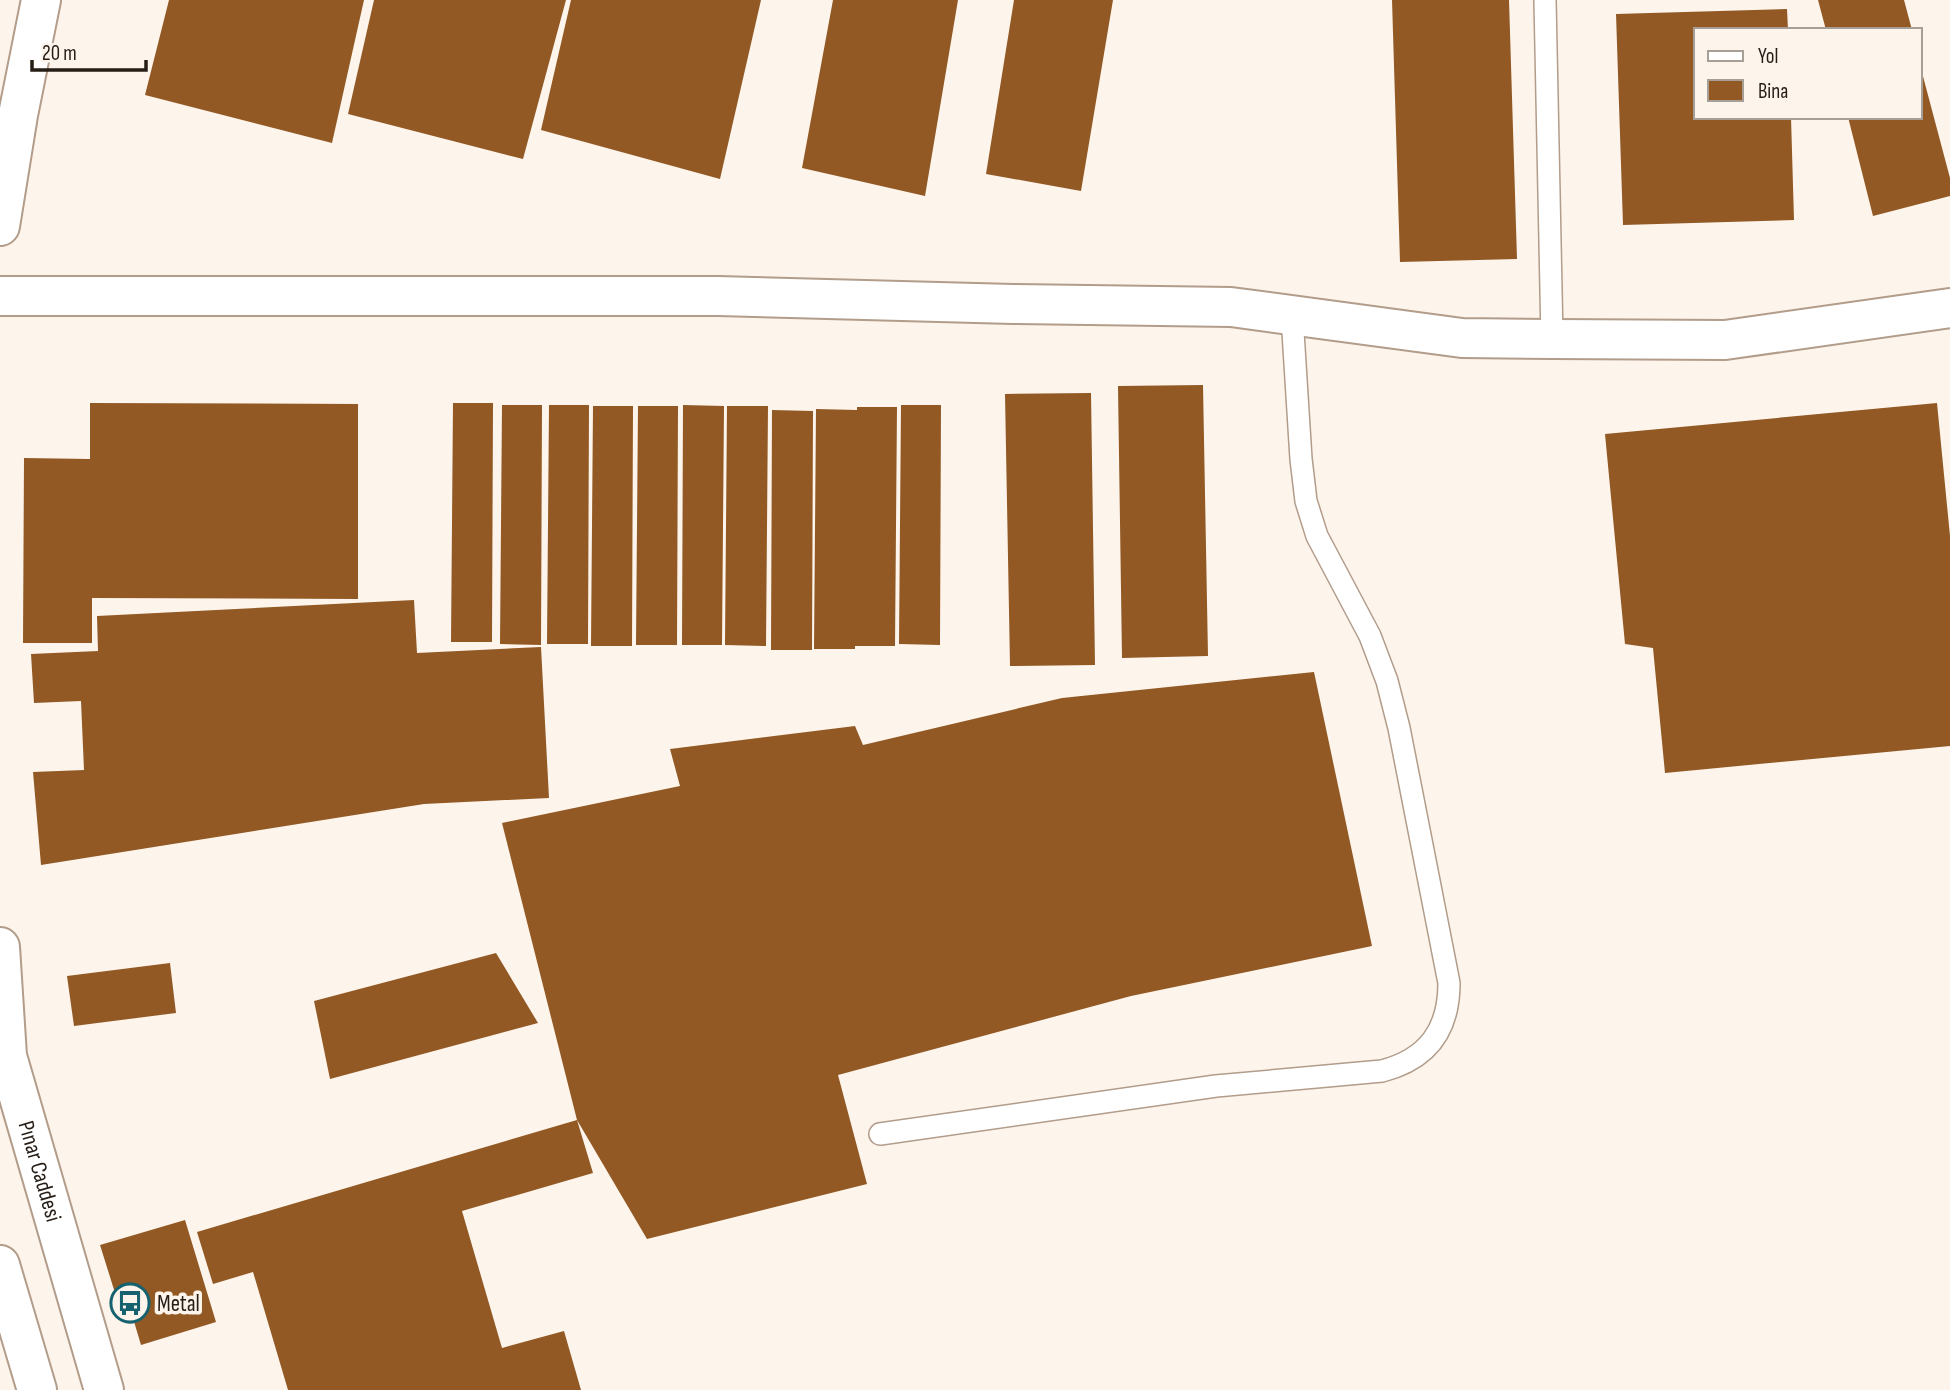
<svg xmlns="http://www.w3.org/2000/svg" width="1950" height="1390" font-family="'Sofia Sans Condensed',sans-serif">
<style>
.building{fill:#925924}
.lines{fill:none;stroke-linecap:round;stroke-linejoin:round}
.lane-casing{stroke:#b29c8a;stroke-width:24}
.street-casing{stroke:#b29c8a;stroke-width:42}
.secondary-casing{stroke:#b29c8a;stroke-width:42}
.lane{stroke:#fff;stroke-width:21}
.street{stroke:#fff;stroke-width:38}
.secondary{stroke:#fff;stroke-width:38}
.labels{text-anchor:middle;stroke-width:7;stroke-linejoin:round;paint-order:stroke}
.street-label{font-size:23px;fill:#251d16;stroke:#fdf4ec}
.poi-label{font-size:23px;fill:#251d16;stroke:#fdf4ec;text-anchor:start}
</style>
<rect width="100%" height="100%" fill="#fdf4ec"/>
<!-- building -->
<path class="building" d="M169,0H364L332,143L145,95Z
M374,0H566L523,159L348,114Z
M571,0H761L720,179L541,130Z
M833,0H958L925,196L802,168Z
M1014,0H1113L1081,191L986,174Z
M1392,0H1509L1517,259L1400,262Z
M1818,0H1904L1912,30H1826Z
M1787,9L1788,30H1696V117H1791L1794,220L1623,225L1616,14Z
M1920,65L1950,178V196L1873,216L1848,117H1920Z
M1203,385L1208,656L1122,658L1118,386Z
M1091,393L1095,665L1010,666L1005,394Z
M90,403L358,404V599L92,598V643H23L24,458L90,459Z
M453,403H493L492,642H451Z
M1937,403L1950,536V746L1665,773L1653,648L1625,644L1605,434Z
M502,405H542L541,645L500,644Z
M549,405H589L588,644H547Z
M683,405L724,406L722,645H682Z
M901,405H941L940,645L899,644Z
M593,406H633L632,646H591Z
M638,406H678L677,645H636Z
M727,406H768L766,646L725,645Z
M857,407H897L895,646H855V649H814L816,409L857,410Z
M772,410L813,411L812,650H771Z
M414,600L417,653L541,647L549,798L424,804L41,865L33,772L84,770L81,701L34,703L31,654L98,651L97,616Z
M1314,672L1372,946L1131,996L838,1075L867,1184L647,1239L577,1120L502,823L680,786L670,749L855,726L863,745L1062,698Z
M496,953L538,1023L330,1079L314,1001Z
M170,963L176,1013L74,1026L67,976Z
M577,1120L593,1173L462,1211L502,1348L564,1331L581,1390H288L253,1272L213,1284L197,1232Z
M185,1220L216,1322L141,1345L130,1308L121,1312L100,1245Z"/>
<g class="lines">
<!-- lane casing -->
<g class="lane-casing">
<path id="lane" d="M1545,0L1552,339
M880,1134L1216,1086L1382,1071C1428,1059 1449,1030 1449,983L1399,728L1387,681L1370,636L1317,536L1306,501L1301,459L1292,316"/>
</g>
<!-- street casing -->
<g class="street-casing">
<path id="street" d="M0,296H718L1013,304L1231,307L1462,338L1552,339L1725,340L1950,308"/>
</g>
<!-- secondary casing -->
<g class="secondary-casing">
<g id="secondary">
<path d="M0,226L18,115L41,0"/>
<path id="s1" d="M0,947L7,1056L104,1390"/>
<path d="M0,1265L37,1390"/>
</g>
</g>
<!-- lane -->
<use href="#lane" class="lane"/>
<!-- street -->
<use href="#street" class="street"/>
<!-- secondary -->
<use href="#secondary" class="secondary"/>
</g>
<!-- icons -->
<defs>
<g id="bus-ring" transform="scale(2.0125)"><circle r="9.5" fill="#fdf4ec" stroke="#16626e" stroke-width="1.5"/><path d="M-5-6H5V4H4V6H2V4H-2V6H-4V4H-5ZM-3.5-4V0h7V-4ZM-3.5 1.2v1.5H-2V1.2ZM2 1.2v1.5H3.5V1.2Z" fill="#16626e"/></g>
</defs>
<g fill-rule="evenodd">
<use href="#bus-ring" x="130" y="1303"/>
</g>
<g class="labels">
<!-- street labels -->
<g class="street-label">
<text dy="8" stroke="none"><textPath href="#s1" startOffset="229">Pınar Caddesi</textPath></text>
</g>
<!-- poi labels -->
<g class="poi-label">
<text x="157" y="1311">Metal</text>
</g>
</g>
<!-- legend -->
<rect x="1694" y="28" width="228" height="91" fill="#fdf4ec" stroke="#a79e96" stroke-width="2"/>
<rect x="1708" y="51" width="35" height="10" fill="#ffffff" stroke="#a79e96" stroke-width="2"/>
<text x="1758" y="63" font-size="21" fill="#251d16">Yol</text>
<rect x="1708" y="80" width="35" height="21" fill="#925924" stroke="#a79e96" stroke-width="2"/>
<text x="1758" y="98" font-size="21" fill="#251d16">Bina</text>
<!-- scale -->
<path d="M32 60v10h114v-10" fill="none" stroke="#251d16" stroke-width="3.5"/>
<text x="42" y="60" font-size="21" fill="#251d16" stroke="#fdf4ec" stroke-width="5" paint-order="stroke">20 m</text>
</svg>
